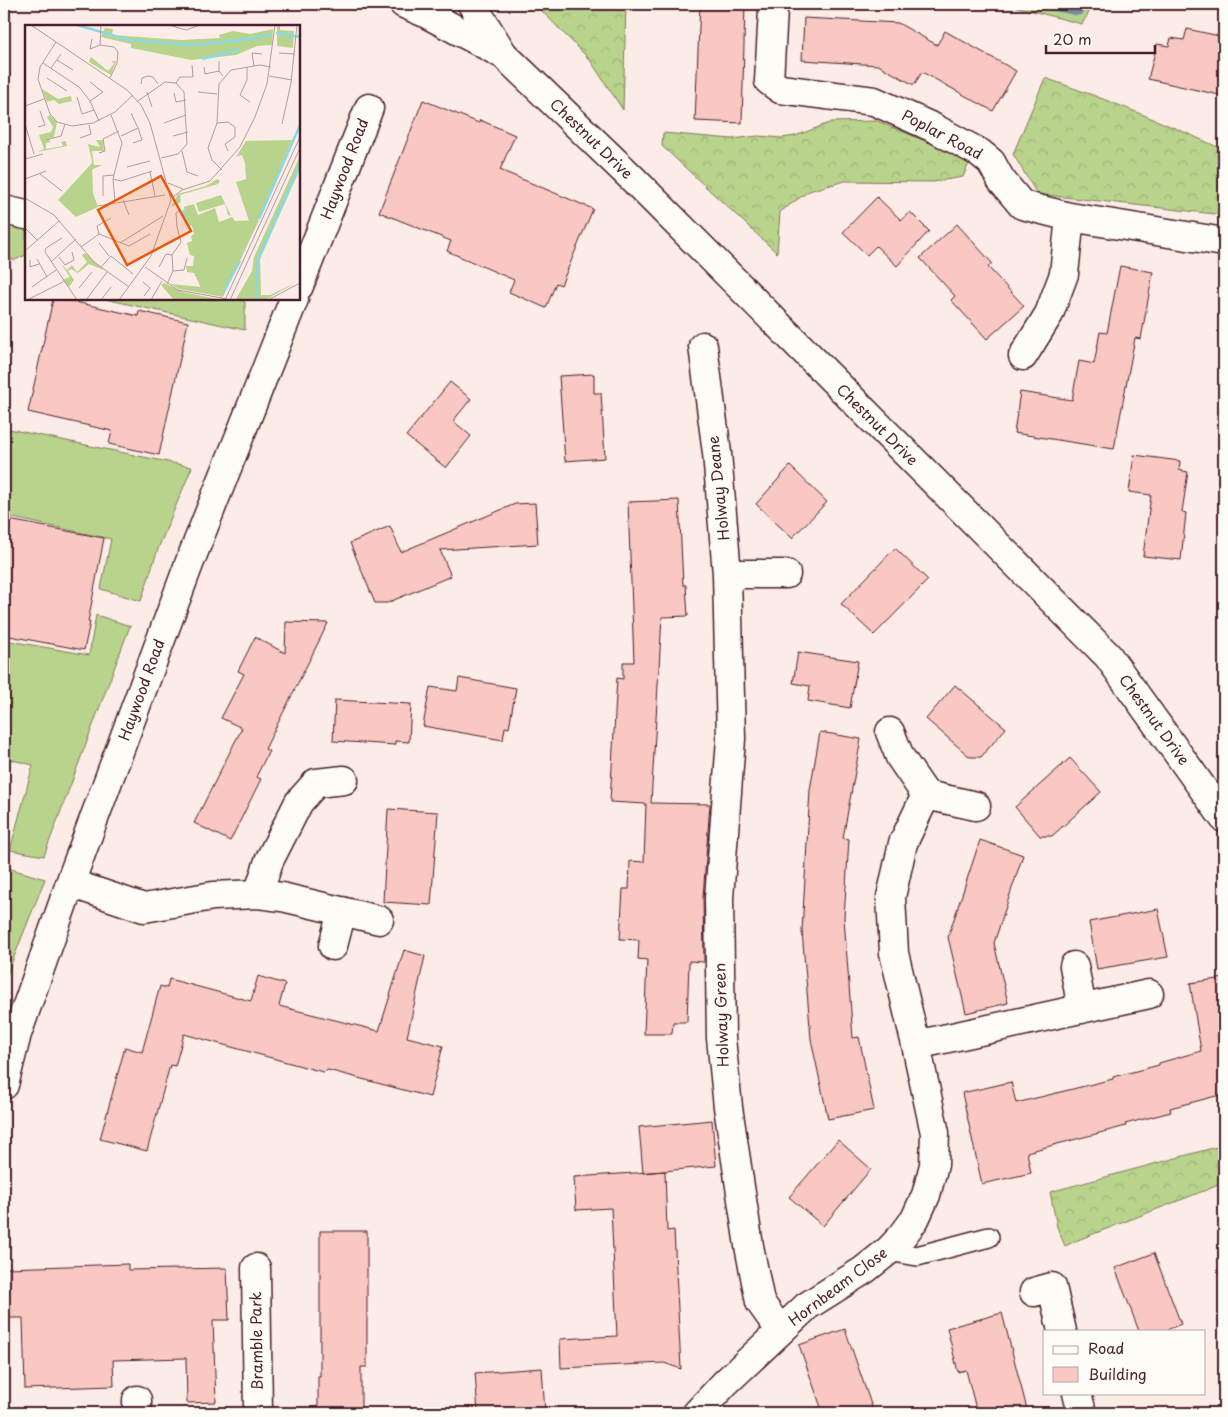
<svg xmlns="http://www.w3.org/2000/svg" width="1228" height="1417" font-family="'Playpen Sans',sans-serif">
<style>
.grass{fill:#b8d38b;stroke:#81795b}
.forest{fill:url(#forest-crowns);stroke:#81795b}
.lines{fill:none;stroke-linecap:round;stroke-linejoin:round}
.stream{stroke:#708f9c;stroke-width:11}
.building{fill:#f9c8c3;stroke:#4a1f2b}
.service-casing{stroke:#4a1f2b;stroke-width:22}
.minor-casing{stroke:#4a1f2b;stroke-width:31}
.tertiary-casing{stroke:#4a1f2b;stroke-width:31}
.service{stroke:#fdfcf7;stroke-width:19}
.minor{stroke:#fdfcf7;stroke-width:28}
.tertiary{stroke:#fdfcf7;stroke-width:28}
.labels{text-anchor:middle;stroke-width:4;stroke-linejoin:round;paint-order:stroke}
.street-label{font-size:15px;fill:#4a1f2b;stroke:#fdfcf7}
.inset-river{fill:none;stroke:#8ad9e7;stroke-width:2.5}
.inset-road{fill:none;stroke:#b59a9c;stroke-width:1}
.view{fill:#e8590c;fill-opacity:0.15;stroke:#e8590c;stroke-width:2.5}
.inset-edge{fill:none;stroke:#4a1f2b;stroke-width:2.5}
</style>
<defs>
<pattern id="forest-crowns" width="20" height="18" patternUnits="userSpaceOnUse" patternTransform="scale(1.25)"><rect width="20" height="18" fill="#b8d38b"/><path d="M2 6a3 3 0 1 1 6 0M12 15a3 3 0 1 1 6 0" fill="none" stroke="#a0b578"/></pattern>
</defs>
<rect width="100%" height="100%" fill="#fcece7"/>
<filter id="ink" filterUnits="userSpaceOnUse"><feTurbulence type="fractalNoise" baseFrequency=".02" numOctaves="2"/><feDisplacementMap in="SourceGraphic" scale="10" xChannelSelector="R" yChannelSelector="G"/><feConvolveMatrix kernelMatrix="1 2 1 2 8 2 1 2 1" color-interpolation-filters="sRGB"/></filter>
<g filter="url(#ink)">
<!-- grass -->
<path class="grass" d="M1005,4H1094L1082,24Z
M4,221L26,228V255L15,260L4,257Z
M105,299H239L245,302V330Z
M4,428L192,467L158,549L141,601L101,589L111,539L4,516Z
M96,615L130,626L44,856L10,850L33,765L4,758V640L89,655Z
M8,868L45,879L6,977L4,979V886Z"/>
<!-- forest -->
<path class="forest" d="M535,4H626L623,110L590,60Z
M1045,78C1106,99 1166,123 1224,150V215L1037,194L1013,154Z
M877,121L935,145L969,163L963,177L933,182L845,181L809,191L780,212L777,253L662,146L663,133L732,139L758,136L782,138L795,136L832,122Z
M1224,1145V1183L1078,1240L1065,1246L1057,1227L1050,1192Z"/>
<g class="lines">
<!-- stream -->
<path class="stream" d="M1048,4L1078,10"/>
</g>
<!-- building -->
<path class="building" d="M700,4H745L742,123L695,121Z
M804,18L898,23L937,45L945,31L1016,71L993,111L922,72L914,85L878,65L802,60Z
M1187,29L1224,37V96L1148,79L1157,44L1169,46L1171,38L1184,40Z
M423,100L479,123L480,120L515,135L500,170L593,209L561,285L556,283L546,308L509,292L514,280L447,251L451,241L379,212Z
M877,197L901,220L910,212L929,231L897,266L876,246L867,255L843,232Z
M957,224L992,263L988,267L1024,306L987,339L951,300L955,296L920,258Z
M1120,266L1153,272L1141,339L1135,338L1114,449L1014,433L1020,392L1072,400L1079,361L1094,364L1100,332L1107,333Z
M53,299H62L138,316L139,311L188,322L159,455L109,444L112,431L28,412Z
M594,374V393H601L605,458L565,461L559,376Z
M450,382L471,399L453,421L471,436L446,468L406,436Z
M1134,455L1180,461L1179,470L1188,472L1182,512L1186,513L1181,560L1143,556L1151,495L1129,492Z
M790,466L827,502L792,538L756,504Z
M679,500L683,585H686L688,616L662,617L651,803L710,804L703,897L704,962L689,961L687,1022H673L672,1034H644L647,960L638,959L639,940L620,939L623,889H629L630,861L644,862L646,804L610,802L617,678L623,679V662H634L628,502Z
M535,503L538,544L440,550L451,576L387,603H375L350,543L390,526L401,552L515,504Z
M4,519L104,538L88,622H90L84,650L4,635Z
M895,548L928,580L874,635L841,604Z
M286,622L328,623L265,749L269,751L256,777L261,779L230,841L194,823L242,728L221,718L244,674L238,671L255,637L285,653Z
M798,652L858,661L850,708L808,701L810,686L793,683Z
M459,678L516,688L509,728L505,727L503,740L423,726L430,687L457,691Z
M955,685L1006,728L981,757H970L926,719Z
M335,700L411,704L409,742L395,741V745L333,741Z
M820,732L861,739L843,838L849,839L844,918L853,1038L859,1037L874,1110L828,1119L811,1039L802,931L810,790Z
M1070,758L1101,792L1052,836H1040L1015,807Z
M388,809L438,812L431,905L383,902Z
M980,840L1023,855L994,943L1008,1003L966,1013L948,937Z
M1158,909L1168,957L1097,969L1089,922Z
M404,950L425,956L407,1037L443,1046L430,1097L328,1070L323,1072L184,1034L175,1066L170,1065L147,1151L100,1139L125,1047L142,1052L160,986L167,988L169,979L251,1001L258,976L285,984L279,1006L379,1031Z
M1224,978V1094L1170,1108L1171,1112L1125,1124L1126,1126L1027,1152L1031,1173L982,1184L962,1093L1011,1082L1016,1103L1113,1079V1077L1159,1065V1063L1201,1051L1190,983Z
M712,1120L716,1166L643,1173L639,1127Z
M838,1140L871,1169L823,1226L789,1197Z
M665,1171L667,1231L674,1230L681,1369L664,1363L561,1368L560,1339L617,1336L611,1208L576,1210L574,1177Z
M320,1231H367V1367H361V1413H318V1376H320Z
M1154,1253L1181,1324L1164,1331H1139L1115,1268Z
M128,1264V1270L227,1268L229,1320H213L216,1402L187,1403L186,1358L113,1360L114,1386L25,1389L23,1318H8L7,1268Z
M1002,1313L1028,1413H977L966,1370L958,1372L947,1328Z
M845,1329L874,1413H823L799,1345Z
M542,1368L545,1413H478L475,1373Z"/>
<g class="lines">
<!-- service casing -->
<g class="service-casing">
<path id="service" d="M888,1251L917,1256L989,1237"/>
</g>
<!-- minor casing -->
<g class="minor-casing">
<path id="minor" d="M773,10L769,81L780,89L874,101L934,128L980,153L991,162L1001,180L1022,205L1070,217L1224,242
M4,210L26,215
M299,286L369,108
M703,346L717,453L727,574L731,739L719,898L721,1038L728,1107L749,1246L760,1302L780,1330
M1023,356L1049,314L1064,274L1070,217
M727,574H786
M926,795L976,806
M70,883L144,908L213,896L258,894L282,897L379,920
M258,894L269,861L299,802L316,783L344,780
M333,946L342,911
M1074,966L1082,1009
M916,1045L1149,994
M4,1085L17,1034L73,875L189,564L294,299
M256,1268L258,1413
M1034,1292L1052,1287L1062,1331
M1077,1393L1082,1413
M137,1413V1400
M697,1413L725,1383L807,1306L864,1270L888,1251L903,1235L915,1219L926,1195L934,1165L935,1133L916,1045L894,953L891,897L903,843L926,795L900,757L890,732"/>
</g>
<!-- tertiary casing -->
<g class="tertiary-casing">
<path id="tertiary" d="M404,4L425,13L504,55L632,178L1108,656L1224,818
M472,4L503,54"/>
</g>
<!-- service -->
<use href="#service" class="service"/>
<!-- minor -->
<use href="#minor" class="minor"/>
<!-- tertiary -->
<use href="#tertiary" class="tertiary"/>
</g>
</g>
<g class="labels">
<!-- street labels -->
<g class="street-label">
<text transform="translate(942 135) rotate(28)" y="5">Poplar Road</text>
<text transform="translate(591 139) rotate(44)" y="5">Chestnut Drive</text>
<text transform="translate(345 169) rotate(-69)" y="5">Haywood Road</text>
<text transform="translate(877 425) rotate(45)" y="5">Chestnut Drive</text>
<text transform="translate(719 488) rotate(-96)" y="5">Holway Deane</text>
<text transform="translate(142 690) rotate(-70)" y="5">Haywood Road</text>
<text transform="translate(1154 720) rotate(54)" y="5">Chestnut Drive</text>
<text transform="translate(722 1015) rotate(-92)" y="5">Holway Green</text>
<text transform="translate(838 1287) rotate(-37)" y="5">Hornbeam Close</text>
<text transform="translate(257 1341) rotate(-91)" y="5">Bramble Park</text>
</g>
</g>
<!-- overview -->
<g transform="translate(25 25)">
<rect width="275" height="275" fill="#fcece7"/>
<path d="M252,0H255V5L269,6L268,23L252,21ZM66,32L83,46L89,39L87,36H91L86,50L64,37ZM17,64L33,74L46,71L47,76L34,79L29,75L22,77ZM25,90L32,97L29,112L23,114L26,117L21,118V124L38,121L36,117L41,116L42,121L13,127L19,124L14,110L26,107L28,102L22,92ZM71,115H78L79,126H67L69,140H77L66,145L67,136L63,119L75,122ZM196,170L206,191L203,190L200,179L174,187L171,178ZM169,179L173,190L190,183L194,197L207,192L210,196L234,195L198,272L193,271L197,264L176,263L169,248L162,247L161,241H168L169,231L165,230L162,218L167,216L166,211L169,209L167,201L161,200L159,182ZM60,228L79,245L64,239L53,248L46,244L43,246L49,255L44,262L37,255L45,252L36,239L42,245L47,240L52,247L62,237L57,230Z" fill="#b8d38b"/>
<path d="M275,131V144L235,234L236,270H245L270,258L242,274H211L227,246L229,232ZM192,154L195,156L193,159L155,170L156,177L146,182L153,169L181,161ZM233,195L212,200L203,218L197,250L205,252L193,271L154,264L146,259L197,264L199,257H195L186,239L187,230L169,228L168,217L199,214L197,204L173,205L172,201Z" fill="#b8d38b"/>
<path d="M80,3L88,4L87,10L156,15L195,13L194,10L208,6L225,9L248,4L247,20L232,21L211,30L166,35L106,23V19L76,12ZM267,115L233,195L224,196L211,157L221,154L220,138L217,130L211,132L221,116ZM67,138L68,168L73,182L51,192L33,175ZM139,258L158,267L192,274L149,275L136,260Z" fill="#b8d38b"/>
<path class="inset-river" d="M52,0L104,15L168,20L218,15L247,9M251,8L275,12M177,34L214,25M158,185L162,200M234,194L275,100M199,266L215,236M231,275L233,234L275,140"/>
<path class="inset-road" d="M6,0L102,65L116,80L125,98L146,175L126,231L94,275M144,0L161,5L175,0M67,14L65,24L75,20M31,17L15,42L13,54L25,89L32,97L47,101L68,98L90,87L108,70M75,20L89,22L93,27L92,38L85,53M75,20L76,0M254,28L270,29M32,35L48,45M194,36V46L198,51M18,38L54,62L65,76L74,96M229,41L227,28L237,29M179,42L180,49L194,46M222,42V55L215,70L225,77M26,43L36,29M244,51L267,55M22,53L42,66M65,57L78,67L65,76M151,58L155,52H168L167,40M116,59L117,53L123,51L128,52L133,59M122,67L127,82M173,67L192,69M149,68L151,77L161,75M52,72L57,89L69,85M113,76L140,57L151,58L159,67L162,119L153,129L136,133M0,81L19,74M86,90L97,118L88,154L90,177M139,98L161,90M192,98L203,97L210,102V112L200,119L203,126M0,99L9,129M257,99L266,58L272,0M13,102L20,100L15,86M96,111L113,103L106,88M148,111L163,107M55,113L66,109L64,100M21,115L36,111L40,99M108,118L117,115L113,103M157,126L162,147L173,151M74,128L80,126L78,114L94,106M0,134L18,129M102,142L125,136M197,145L187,135L183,123L192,98L194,59L206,45L235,40L246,42M125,147L130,171M15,149L37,166M0,154L21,146M88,154L96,156L127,146M143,158L158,164M78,171V151L89,150M0,173L29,190L69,237L104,262M147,173L157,165L185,156L215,122L230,92L242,59L250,0M98,175L104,190M73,181L140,170M0,203L12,215M74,209L72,201L86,193M37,213L21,223L20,227L52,275M74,218L84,231M95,218L138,191M56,222L74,209L104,221L125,209M0,226L34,196M34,232L40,240L49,235L47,227M12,234L22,252M5,235V242L14,239M26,237L51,214M76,242L86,231L108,249M120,242L153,265L202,274M134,242L141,229L147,230M148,246L159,245L162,233M118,257L125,263L119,271M142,259L148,246L147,230L156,217L152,202L151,188L154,186M7,262L31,245M54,263L67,247M2,275L38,257M61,275L82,247M76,275L86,262M126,275L137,256M200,275L275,112M205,275L275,123M243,275L275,258"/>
<path class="view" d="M136,151L166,206L102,240L73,185Z"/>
<rect width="275" height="275" class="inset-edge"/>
</g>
<!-- margin -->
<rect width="1228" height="1417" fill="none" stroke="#fdfcf7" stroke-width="20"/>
<rect x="10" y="10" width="1208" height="1397" fill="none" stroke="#4a1f2b" stroke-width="2" filter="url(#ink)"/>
<!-- legend -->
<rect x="1043" y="1330" width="162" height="65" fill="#fdfcf7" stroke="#b5a4a5"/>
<rect x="1053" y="1346" width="25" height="8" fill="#fdfcf7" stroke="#b5a4a5"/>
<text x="1088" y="1354" font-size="15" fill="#4a1f2b">Road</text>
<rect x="1053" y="1367" width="25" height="15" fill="#f9c8c3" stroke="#b5a4a5"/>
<text x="1088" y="1380" font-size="15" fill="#4a1f2b">Building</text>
<!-- scale -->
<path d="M1046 45v8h109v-8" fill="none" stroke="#4a1f2b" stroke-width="2.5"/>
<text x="1053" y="45" font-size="15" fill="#4a1f2b" stroke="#fdfcf7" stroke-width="4" paint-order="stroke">20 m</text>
</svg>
